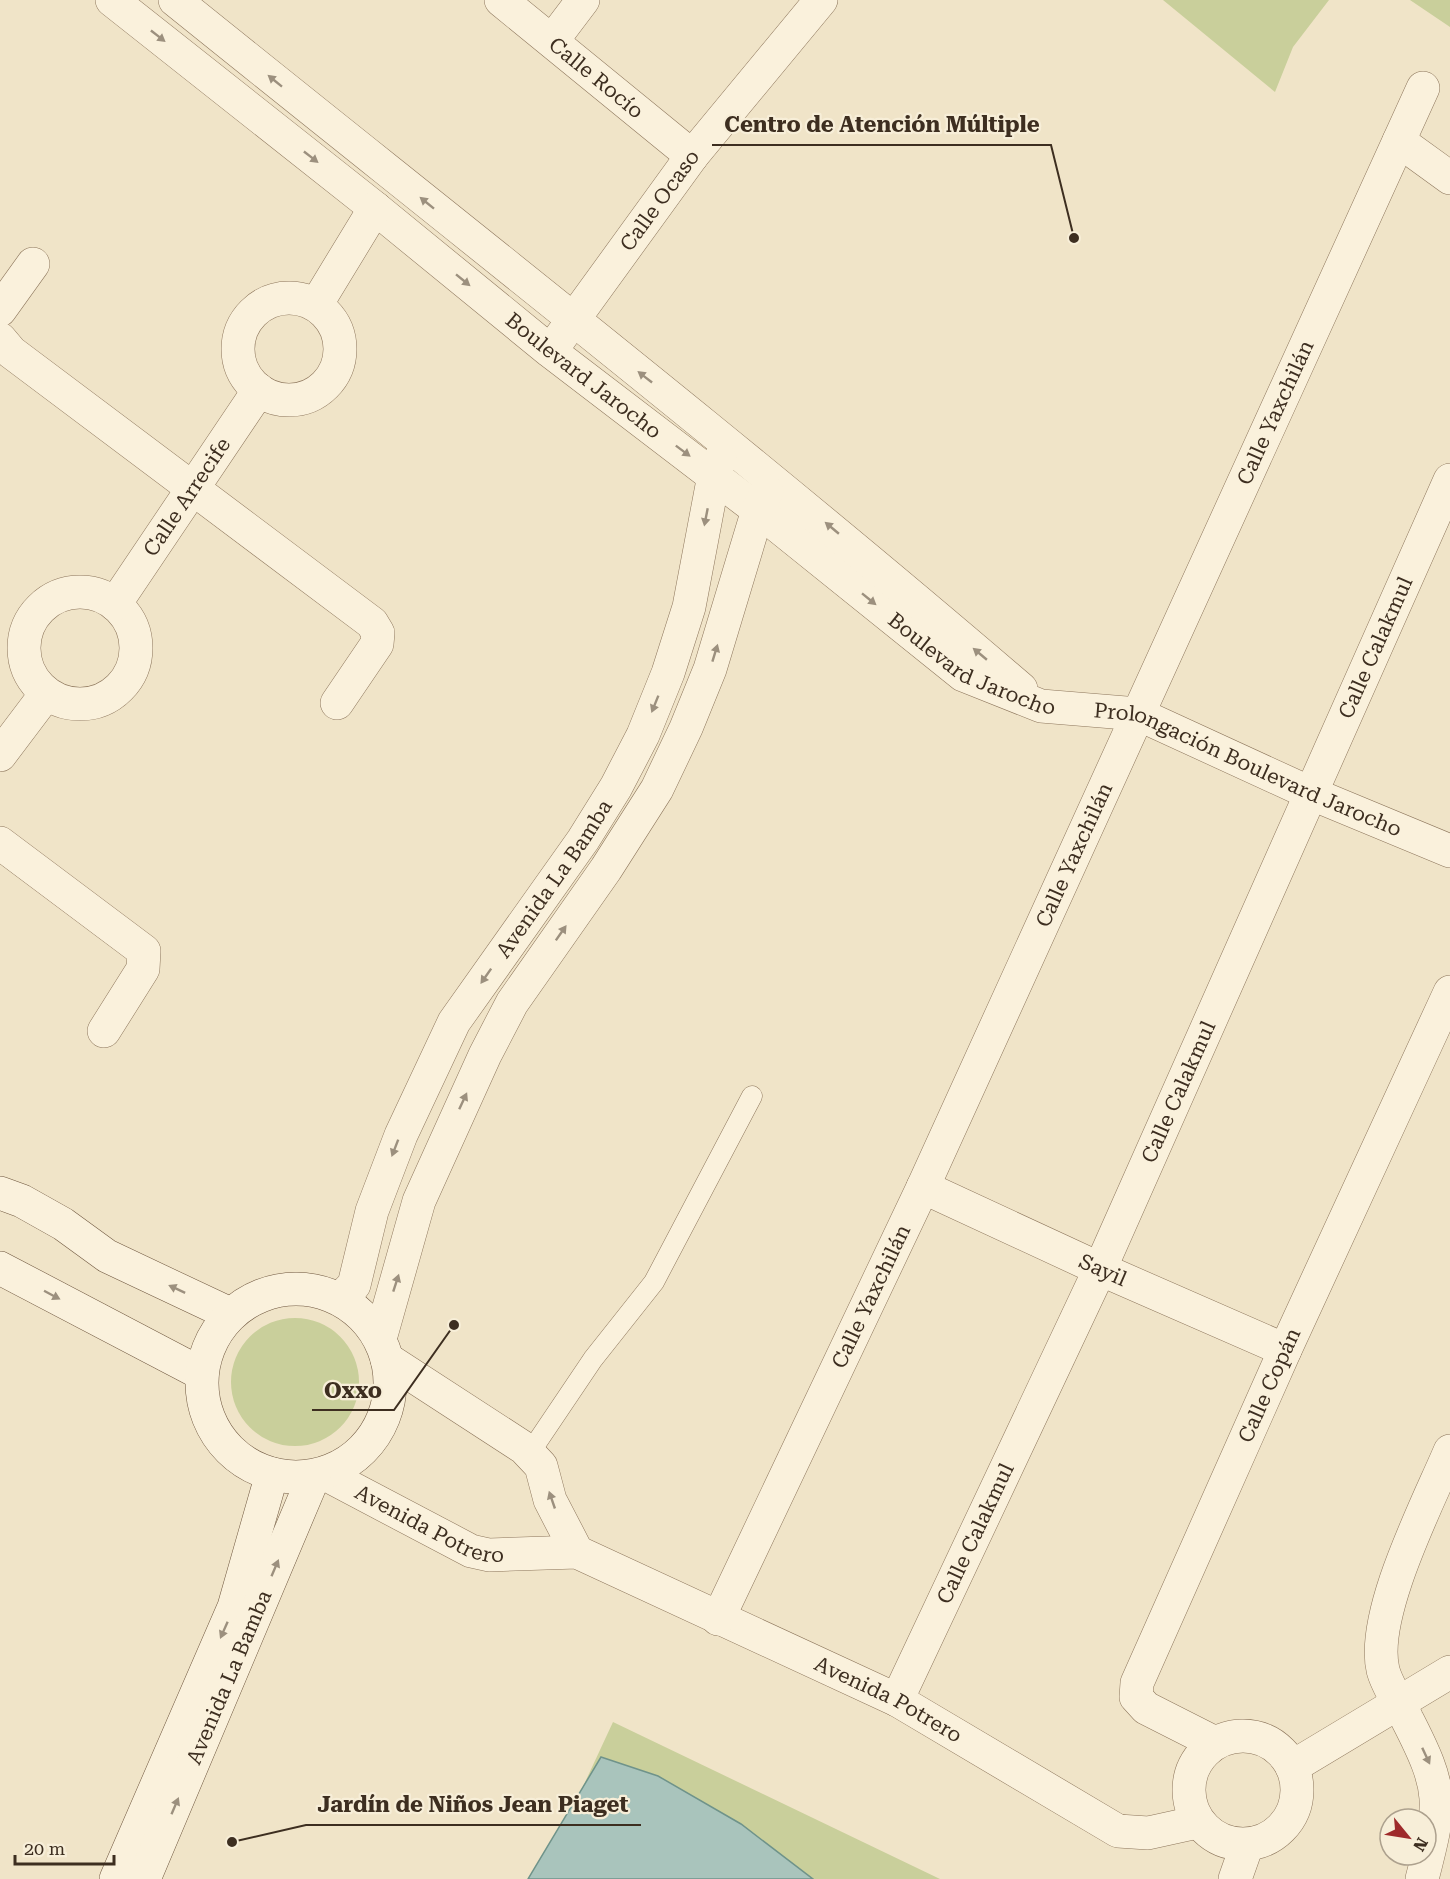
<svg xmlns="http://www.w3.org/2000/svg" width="1450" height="1879" font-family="'Roboto Serif',serif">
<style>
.green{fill:#c9cf9b}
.water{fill:#a9c4bc;stroke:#6f938a;stroke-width:1.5}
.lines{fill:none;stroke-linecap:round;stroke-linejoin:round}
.lane-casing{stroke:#8d765c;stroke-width:21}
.street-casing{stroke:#8d765c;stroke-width:34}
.secondary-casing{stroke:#6f573f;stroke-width:34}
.lane{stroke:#faf1dc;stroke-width:20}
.street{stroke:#faf1dc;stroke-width:33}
.secondary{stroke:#faf1dc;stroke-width:33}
.oneway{fill:#9c907e}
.labels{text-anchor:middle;stroke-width:4.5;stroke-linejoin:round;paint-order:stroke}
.street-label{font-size:21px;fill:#3d2e20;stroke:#f7eed8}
.leader{fill:none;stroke:#3d2e20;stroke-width:2}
.callout-dot{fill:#3d2e20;stroke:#f7eed8;stroke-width:2}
.callout-label{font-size:22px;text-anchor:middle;font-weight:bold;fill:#3d2e20;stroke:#f7eed8;stroke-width:4.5;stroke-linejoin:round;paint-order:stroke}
</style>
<rect width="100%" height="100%" fill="#f0e4c8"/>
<!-- green -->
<path class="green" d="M1163,0H1329L1293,47L1275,92Z
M1410,0H1450V27Z
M231 1382a64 64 0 1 1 128 0a64 64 0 1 1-128 0Z
M613,1722L940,1879H540Z"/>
<!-- water -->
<path class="water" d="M601,1757L658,1776L741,1824L813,1879H528Z"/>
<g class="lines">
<!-- lane casing -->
<g class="lane-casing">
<path id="lane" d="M529,1454L593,1359L654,1282L752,1096"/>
</g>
<!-- street casing -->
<g class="street-casing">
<g id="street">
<path id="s1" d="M112,0L375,208L550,351L758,510L963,675L1041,706L1138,714L1310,793L1450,851"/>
<path d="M175,0C458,228 745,452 1021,689"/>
<path id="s2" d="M501,0L692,156"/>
<path d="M552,41L583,0"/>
<path d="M1399,141L1450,178"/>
<circle cx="289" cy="349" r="51"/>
<path d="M316,305L375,208"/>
<path d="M0,310L33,264"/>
<path id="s3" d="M560,338L692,156L821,0"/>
<path d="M0,339L11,352L372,623L378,633L377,644L337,703"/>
<circle cx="80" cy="648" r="56"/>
<path id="s4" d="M115,604L259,390"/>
<path d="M0,755L46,694"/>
<path d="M0,843L144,951L143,969L104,1031"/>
<path id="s5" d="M923,1187L1100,1269L1285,1350"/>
<path id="s6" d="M340,1299L354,1285L372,1211L401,1135L454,1022L583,840L616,787L643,735L668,673L689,607L714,475L720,459"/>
<path d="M380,1339L419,1201L485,1055L512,1003L606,869L657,789L686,728L710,669L758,510L767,491"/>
<path d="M387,1359L524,1448L541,1466L550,1500L577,1552"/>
<path id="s7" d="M325,1474L471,1551L489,1555L577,1552L897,1700L1118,1831L1148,1833L1198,1822"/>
<path id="s8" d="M718,1619L923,1187L1423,88"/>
<path id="s9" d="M897,1700L1100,1269L1450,480"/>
<circle cx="1243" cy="1790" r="54"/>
<path id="s10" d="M1215,1743L1146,1708L1136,1697L1137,1683L1285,1350L1450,992"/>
<path d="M1292,1767L1450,1672"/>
<path d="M1235,1879L1247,1845"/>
<path d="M1422,1879C1442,1802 1444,1791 1407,1719C1400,1704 1387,1686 1383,1670C1370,1615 1428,1503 1450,1451"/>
</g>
</g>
<!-- secondary casing -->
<g class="secondary-casing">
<g id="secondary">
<path d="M0,1193L22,1201L63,1224L107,1256L230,1314"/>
<path d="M0,1268L202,1374"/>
<circle cx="296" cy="1383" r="94"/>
<path d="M116,1879L234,1607L272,1474"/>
<path id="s11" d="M144,1879L314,1476"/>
</g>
</g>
<!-- lane -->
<use href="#lane" class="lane"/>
<!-- street -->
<use href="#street" class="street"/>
<!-- secondary -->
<use href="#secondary" class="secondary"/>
</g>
<!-- one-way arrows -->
<defs><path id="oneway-solid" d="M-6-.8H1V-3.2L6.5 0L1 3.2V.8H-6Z" transform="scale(1.5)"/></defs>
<g class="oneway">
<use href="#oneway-solid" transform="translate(158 36) rotate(38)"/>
<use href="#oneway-solid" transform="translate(275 81) rotate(-141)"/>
<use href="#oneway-solid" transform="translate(311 157) rotate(38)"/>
<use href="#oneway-solid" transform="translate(427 203) rotate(-141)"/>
<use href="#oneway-solid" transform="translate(463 280) rotate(39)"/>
<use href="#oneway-solid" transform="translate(645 377) rotate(-142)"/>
<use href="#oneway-solid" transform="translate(683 451) rotate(37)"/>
<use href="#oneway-solid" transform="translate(706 517) rotate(101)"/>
<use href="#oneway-solid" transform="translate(832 528) rotate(-140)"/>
<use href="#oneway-solid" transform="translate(869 599) rotate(39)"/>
<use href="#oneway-solid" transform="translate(715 653) rotate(-73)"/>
<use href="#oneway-solid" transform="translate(980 654) rotate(-140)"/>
<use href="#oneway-solid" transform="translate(655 704) rotate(112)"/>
<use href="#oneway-solid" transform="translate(561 933) rotate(-55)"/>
<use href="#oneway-solid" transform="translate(486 976) rotate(125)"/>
<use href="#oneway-solid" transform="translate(463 1101) rotate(-65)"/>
<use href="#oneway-solid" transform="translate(395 1148) rotate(111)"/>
<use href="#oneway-solid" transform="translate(396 1283) rotate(-72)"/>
<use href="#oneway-solid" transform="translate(177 1289) rotate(-155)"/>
<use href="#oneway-solid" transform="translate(52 1295) rotate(28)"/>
<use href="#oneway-solid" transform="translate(552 1500) rotate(-109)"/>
<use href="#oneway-solid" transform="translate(275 1568) rotate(-67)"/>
<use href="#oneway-solid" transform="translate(224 1630) rotate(114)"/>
<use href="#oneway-solid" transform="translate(1426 1756) rotate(65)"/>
<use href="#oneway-solid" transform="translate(175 1806) rotate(-67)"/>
</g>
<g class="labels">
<!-- street labels -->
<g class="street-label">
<text dy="7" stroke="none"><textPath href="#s2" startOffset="123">Calle Rocío</textPath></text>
<text dy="7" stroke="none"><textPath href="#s3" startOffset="170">Calle Ocaso</textPath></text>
<text dy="7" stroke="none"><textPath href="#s1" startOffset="603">Boulevard Jarocho</textPath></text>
<text dy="7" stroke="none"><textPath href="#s8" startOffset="1329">Calle Yaxchilán</textPath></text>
<text dy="7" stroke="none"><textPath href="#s4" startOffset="129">Calle Arrecife</textPath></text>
<text dy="7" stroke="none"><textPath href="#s9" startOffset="1156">Calle Calakmul</textPath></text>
<text dy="7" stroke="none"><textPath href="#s1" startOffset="1089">Boulevard Jarocho</textPath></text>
<text dy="7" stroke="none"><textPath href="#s1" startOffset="1389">Prolongación Boulevard Jarocho</textPath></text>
<text dy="7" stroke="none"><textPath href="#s8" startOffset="843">Calle Yaxchilán</textPath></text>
<text dy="7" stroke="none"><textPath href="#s6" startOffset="477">Avenida La Bamba</textPath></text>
<text dy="7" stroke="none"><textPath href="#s9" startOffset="670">Calle Calakmul</textPath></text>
<text dy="7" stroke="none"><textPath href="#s5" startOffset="198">Sayil</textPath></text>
<text dy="7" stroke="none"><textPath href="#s8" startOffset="357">Calle Yaxchilán</textPath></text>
<text dy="7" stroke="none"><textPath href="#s10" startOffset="432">Calle Copán</textPath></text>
<text dy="7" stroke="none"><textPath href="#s7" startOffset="117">Avenida Potrero</textPath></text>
<text dy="7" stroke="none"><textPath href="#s9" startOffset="184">Calle Calakmul</textPath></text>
<text dy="7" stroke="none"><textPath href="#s11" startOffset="219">Avenida La Bamba</textPath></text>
<text dy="7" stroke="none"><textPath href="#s7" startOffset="616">Avenida Potrero</textPath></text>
</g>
</g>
<!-- callouts -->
<path class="leader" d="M1074 238L1051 145H712M454 1325L394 1410H312M232 1842L306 1825H641"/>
<g class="callout-dot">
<circle cx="1074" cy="238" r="6"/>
<circle cx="454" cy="1325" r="6"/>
<circle cx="232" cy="1842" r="6"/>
</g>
<g class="callout-label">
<text x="882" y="132">Centro de Atención Múltiple</text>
<text x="353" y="1398">Oxxo</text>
<text x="473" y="1812">Jardín de Niños Jean Piaget</text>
</g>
<!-- north arrow -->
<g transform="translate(1408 1837) rotate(120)"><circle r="28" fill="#f7eed8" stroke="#ada18e" stroke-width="1.5"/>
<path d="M0-4.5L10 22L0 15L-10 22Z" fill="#9e2a2b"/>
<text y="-9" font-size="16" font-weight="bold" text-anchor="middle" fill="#3d2e20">N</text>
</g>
<!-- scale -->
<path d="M15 1855v9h99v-9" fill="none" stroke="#3d2e20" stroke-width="3"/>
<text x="24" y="1855" font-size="18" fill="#3d2e20" stroke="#f7eed8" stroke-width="4.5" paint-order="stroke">20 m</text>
</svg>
